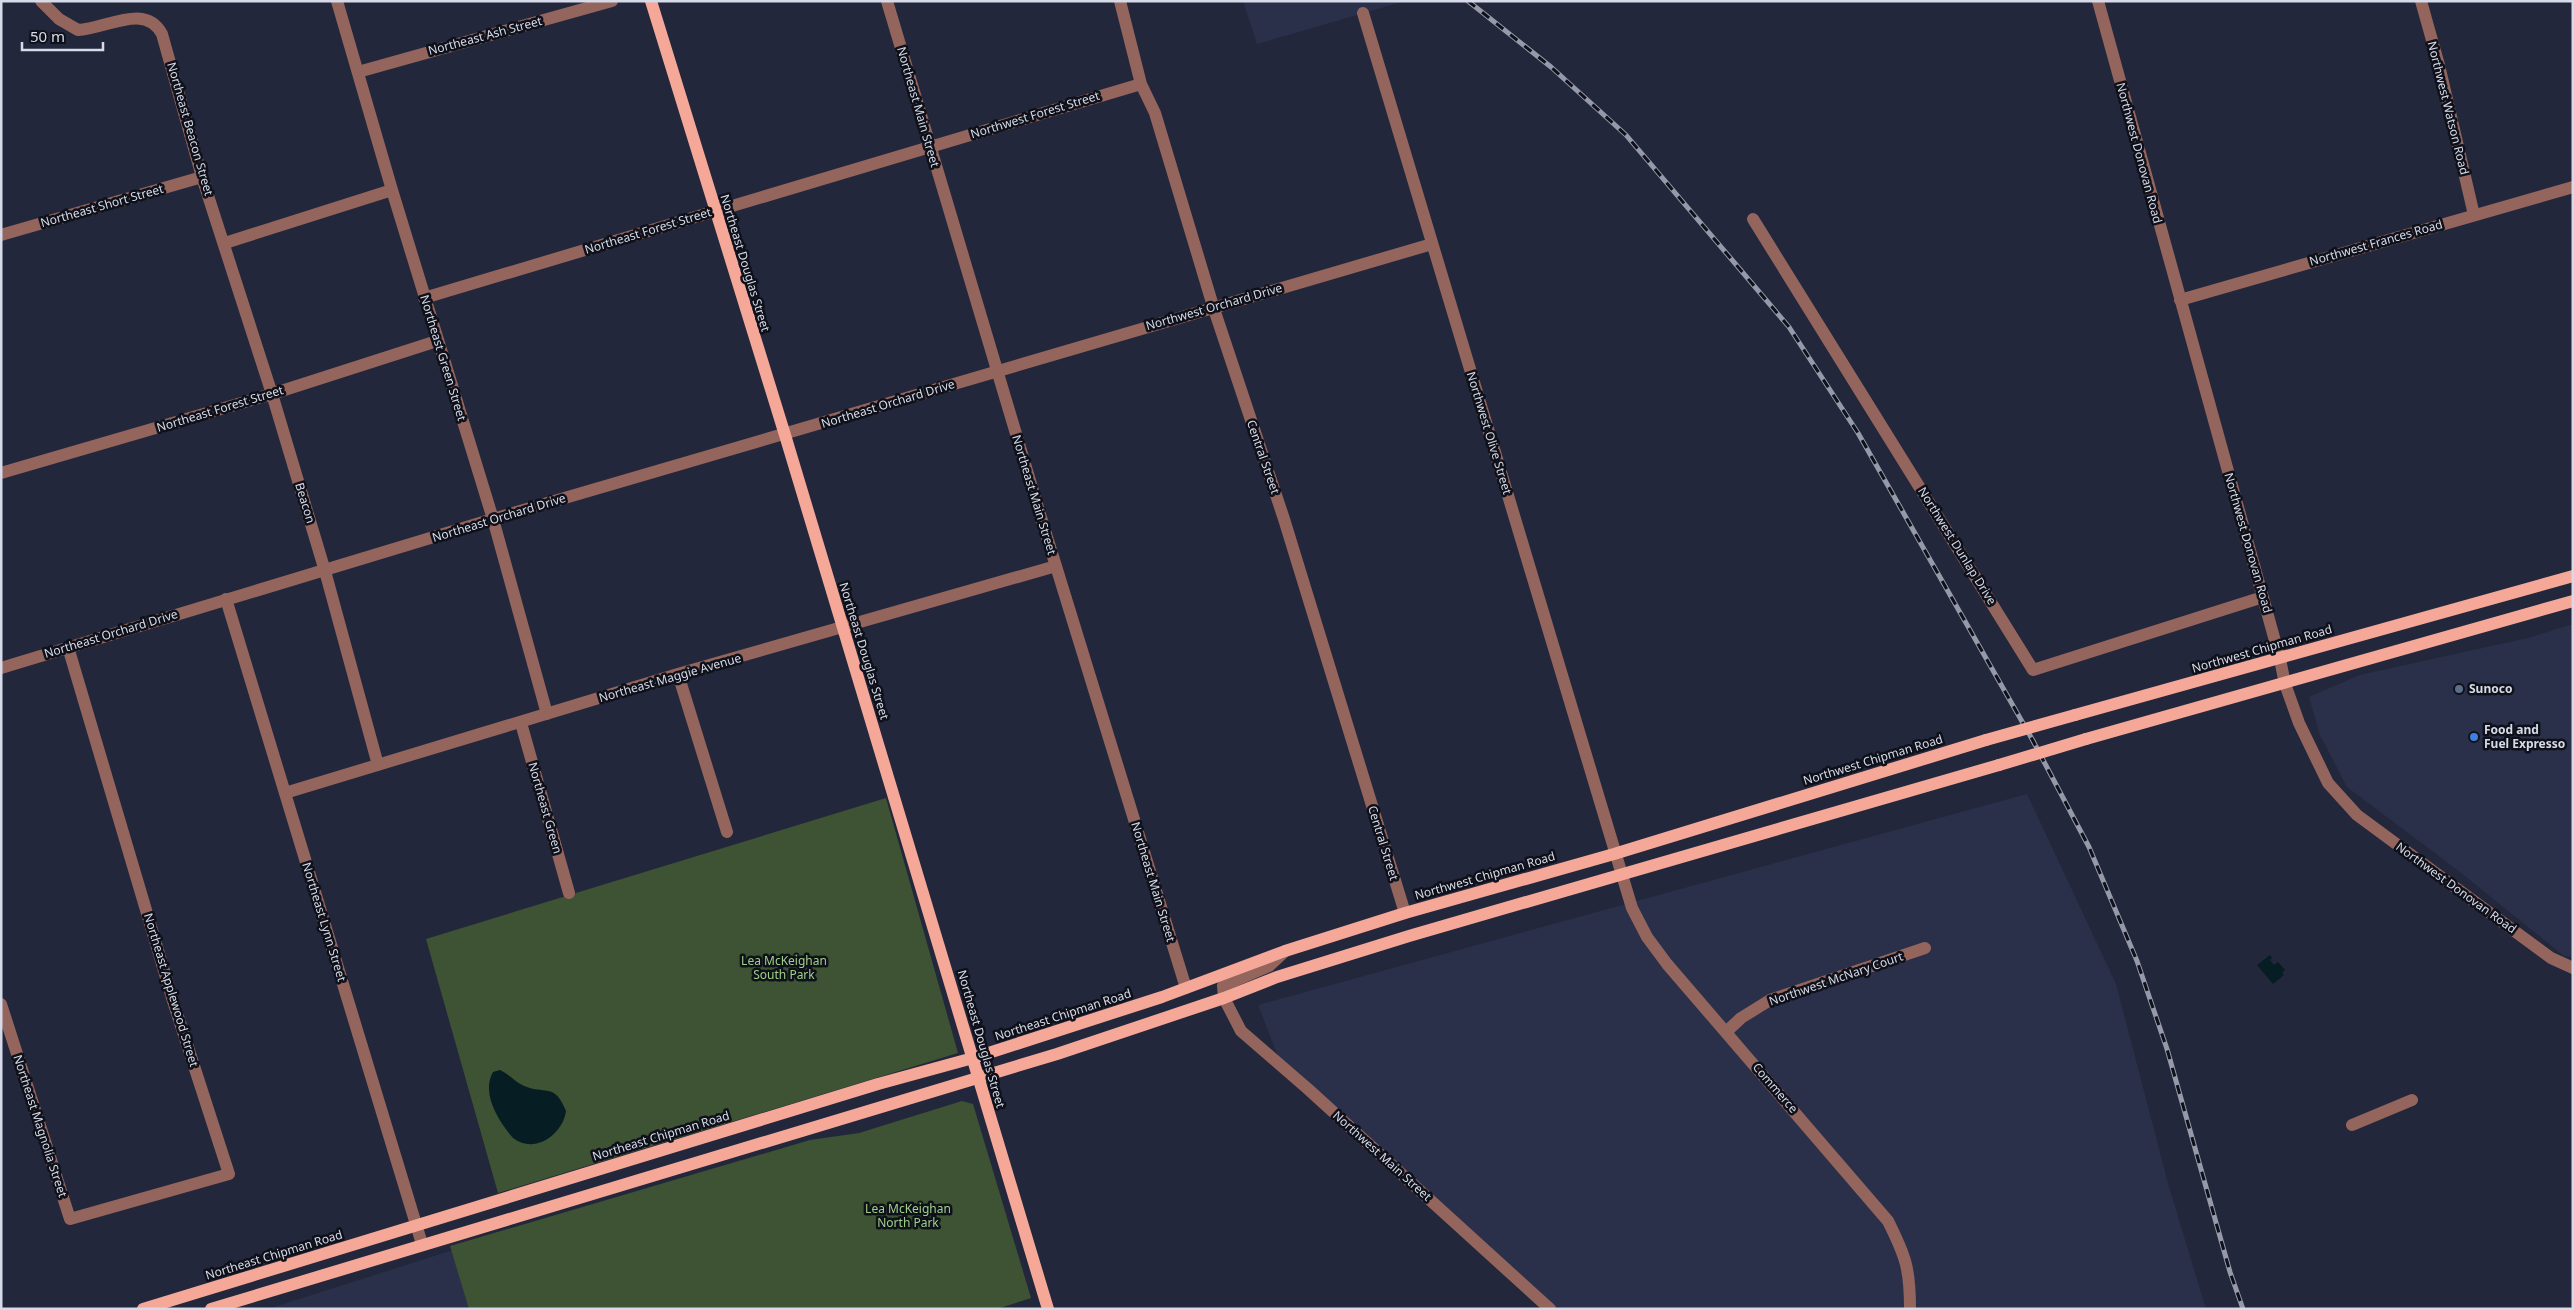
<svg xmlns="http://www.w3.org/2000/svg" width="2574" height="1310" font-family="'Noto Sans',sans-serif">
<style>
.built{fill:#2b304a}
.green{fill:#3e5234}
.water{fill:#051d23}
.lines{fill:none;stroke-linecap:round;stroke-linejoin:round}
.minor{stroke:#94655c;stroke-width:12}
.major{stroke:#f5a798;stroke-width:12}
.rail-casing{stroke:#9699a9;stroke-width:5}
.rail{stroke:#0f111a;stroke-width:3;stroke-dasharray:9;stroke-linecap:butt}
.major-bridge{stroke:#f5a798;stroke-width:12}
.service-dot{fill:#5c6f8a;stroke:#0f111a;stroke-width:2}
.shop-dot{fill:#3f7fe0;stroke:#0f111a;stroke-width:2}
.labels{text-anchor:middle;stroke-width:5;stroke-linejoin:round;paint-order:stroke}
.street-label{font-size:12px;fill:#d7dae8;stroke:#0f111a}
.poi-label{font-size:12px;font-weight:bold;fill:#d7dae8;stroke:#0f111a;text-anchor:start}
.park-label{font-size:12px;fill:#a0cf87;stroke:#0f111a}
</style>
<rect width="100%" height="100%" fill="#23273c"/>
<!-- built -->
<path class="built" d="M1243,1H1405L1257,44Z
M2573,624V957L2564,956L2460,872L2347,787L2320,735L2309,697L2360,675L2528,638Z
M2027,794L2116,984L2169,1187L2206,1309H1550L1282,1066L1258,1005Z
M453,1250L470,1309H268Z"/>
<!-- green -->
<path class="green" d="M886,798L958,1053L498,1193L426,939Z
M962,1101L973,1104L1031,1298L997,1309H469L450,1246L810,1140L859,1133Z"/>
<!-- water -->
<path class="water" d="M2270,955L2272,958L2270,960L2274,965L2278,962L2285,970L2282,973L2284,975L2273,984L2257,965Z
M500,1070C509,1074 514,1081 522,1085C545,1096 554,1081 566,1111C563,1134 535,1155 513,1138C498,1121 481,1093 493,1072Z"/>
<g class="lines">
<!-- minor -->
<path class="minor" d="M41,1L59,19L78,30C106,29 145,2 162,34L202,177L272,394L325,571L378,765
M337,1L392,190L493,519L547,714
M887,1L1039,511L1186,988
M1120,1L1141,84L1155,113L1213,306L1284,519L1405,913
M2098,1L2280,659L2285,684L2299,723L2328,783L2357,815L2551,958L2573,968
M2421,1L2439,65L2474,215
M1363,13L1632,908L1647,937L1667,964L1888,1221C1906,1257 1910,1269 1910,1309
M358,72L612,1
M1753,219L2033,670L2263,597
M1,235L202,177
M225,243L392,190
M424,298L1141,84
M2180,300L2573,187
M1,473L272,394L437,341
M226,599L422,1244
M1,668L493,519L1432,244
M678,674L727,832
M521,723L569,893
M285,793L678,674L1056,566
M1285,951L1269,966L1223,986L1224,998L1241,1031L1308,1089L1550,1309
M1,1004L70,1219L229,1174L173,1001L68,647
M1726,1032L1741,1018L1770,1000L1925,948
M2352,1125L2412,1100"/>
<!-- major -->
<path class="major" d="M651,1L785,435L1048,1309
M2075,715L2573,576
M2086,739L2573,601
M143,1309L878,1084L973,1058L1162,997L1285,951L1405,913L1614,854L1986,740
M211,1309L1057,1054L1224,998L1277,977L1409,936L1999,765"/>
<!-- rail casing -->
<g class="rail-casing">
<path id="rail" d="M1468,1L1551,67L1626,135L1789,327L1858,433L2032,739L2089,847L2137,961L2167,1049L2230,1272L2243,1309"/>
</g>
<!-- rail -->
<use href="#rail" class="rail"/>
<!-- major-bridge -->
<path class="major-bridge" d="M1986,740L2075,715
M1999,765L2086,739"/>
</g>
<!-- markers -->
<circle class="service-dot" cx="2459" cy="689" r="5"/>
<circle class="shop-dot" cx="2474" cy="737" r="5"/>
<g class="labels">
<!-- street labels -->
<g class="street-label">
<text transform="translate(485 36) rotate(-15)" y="4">Northeast Ash Street</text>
<text transform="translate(918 107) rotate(74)" y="4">Northeast Main Street</text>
<text transform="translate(2448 108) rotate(76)" y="4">Northwest Watson Road</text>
<text transform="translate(1035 115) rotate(-17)" y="4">Northwest Forest Street</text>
<text transform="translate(190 129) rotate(74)" y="4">Northeast Beacon Street</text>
<text transform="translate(2139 153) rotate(75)" y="4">Northwest Donovan Road</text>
<text transform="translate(102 206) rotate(-16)" y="4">Northeast Short Street</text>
<text transform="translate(648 231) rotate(-17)" y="4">Northeast Forest Street</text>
<text transform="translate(2376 243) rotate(-16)" y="4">Northwest Frances Road</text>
<text transform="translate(745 263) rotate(73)" y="4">Northeast Douglas Street</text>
<text transform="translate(1214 307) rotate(-16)" y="4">Northwest Orchard Drive</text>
<text transform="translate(443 358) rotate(73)" y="4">Northeast Green Street</text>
<text transform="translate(888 404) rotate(-17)" y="4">Northeast Orchard Drive</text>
<text transform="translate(220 409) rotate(-17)" y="4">Northeast Forest Street</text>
<text transform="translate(1489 433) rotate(73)" y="4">Northwest Olive Street</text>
<text transform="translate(1263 457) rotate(71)" y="4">Central Street</text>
<text transform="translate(1034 495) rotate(73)" y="4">Northeast Main Street</text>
<text transform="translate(305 503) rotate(73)" y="4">Beacon</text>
<text transform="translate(499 518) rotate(-17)" y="4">Northeast Orchard Drive</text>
<text transform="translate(2248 543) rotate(74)" y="4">Northwest Donovan Road</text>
<text transform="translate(1957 546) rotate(58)" y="4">Northwest Dunlap Drive</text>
<text transform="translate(111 634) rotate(-17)" y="4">Northeast Orchard Drive</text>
<text transform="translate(2262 649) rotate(-16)" y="4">Northwest Chipman Road</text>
<text transform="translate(864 651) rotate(73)" y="4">Northeast Douglas Street</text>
<text transform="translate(670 678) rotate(-16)" y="4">Northeast Maggie Avenue</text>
<text transform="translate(1873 760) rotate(-17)" y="4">Northwest Chipman Road</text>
<text transform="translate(545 808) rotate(74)" y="4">Northeast Green</text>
<text transform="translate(1383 843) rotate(73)" y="4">Central Street</text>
<text transform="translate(1485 876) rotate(-16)" y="4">Northwest Chipman Road</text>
<text transform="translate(1153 882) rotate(73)" y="4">Northeast Main Street</text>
<text transform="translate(2456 888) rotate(36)" y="4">Northwest Donovan Road</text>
<text transform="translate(324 922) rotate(73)" y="4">Northeast Lynn Street</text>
<text transform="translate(1836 979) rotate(-19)" y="4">Northwest McNary Court</text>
<text transform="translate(171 990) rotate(73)" y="4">Northeast Applewood Street</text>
<text transform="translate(1063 1015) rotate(-18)" y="4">Northeast Chipman Road</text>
<text transform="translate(981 1039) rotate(74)" y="4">Northeast Douglas Street</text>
<text transform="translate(1775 1088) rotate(49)" y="4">Commerce</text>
<text transform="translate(40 1126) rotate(72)" y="4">Northeast Magnolia Street</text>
<text transform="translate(661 1136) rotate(-17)" y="4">Northeast Chipman Road</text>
<text transform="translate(1382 1156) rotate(42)" y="4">Northwest Main Street</text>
<text transform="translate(274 1255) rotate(-17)" y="4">Northeast Chipman Road</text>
</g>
<!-- poi labels -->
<g class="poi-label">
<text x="2469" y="693">Sunoco</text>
<text x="2484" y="734">Food and<tspan x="2484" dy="14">Fuel Expresso</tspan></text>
</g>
<!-- park labels -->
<g class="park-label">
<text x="784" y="965">Lea McKeighan<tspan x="784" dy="14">South Park</tspan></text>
<text x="908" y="1213">Lea McKeighan<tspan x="908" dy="14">North Park</tspan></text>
</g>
</g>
<!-- border -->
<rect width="2574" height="1310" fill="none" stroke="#d7dae8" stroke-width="5"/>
<!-- scale -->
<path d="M22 42v8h81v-8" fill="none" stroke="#d7dae8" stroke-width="2.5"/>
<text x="30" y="42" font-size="15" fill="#d7dae8" stroke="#0f111a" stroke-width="4" paint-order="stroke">50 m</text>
</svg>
